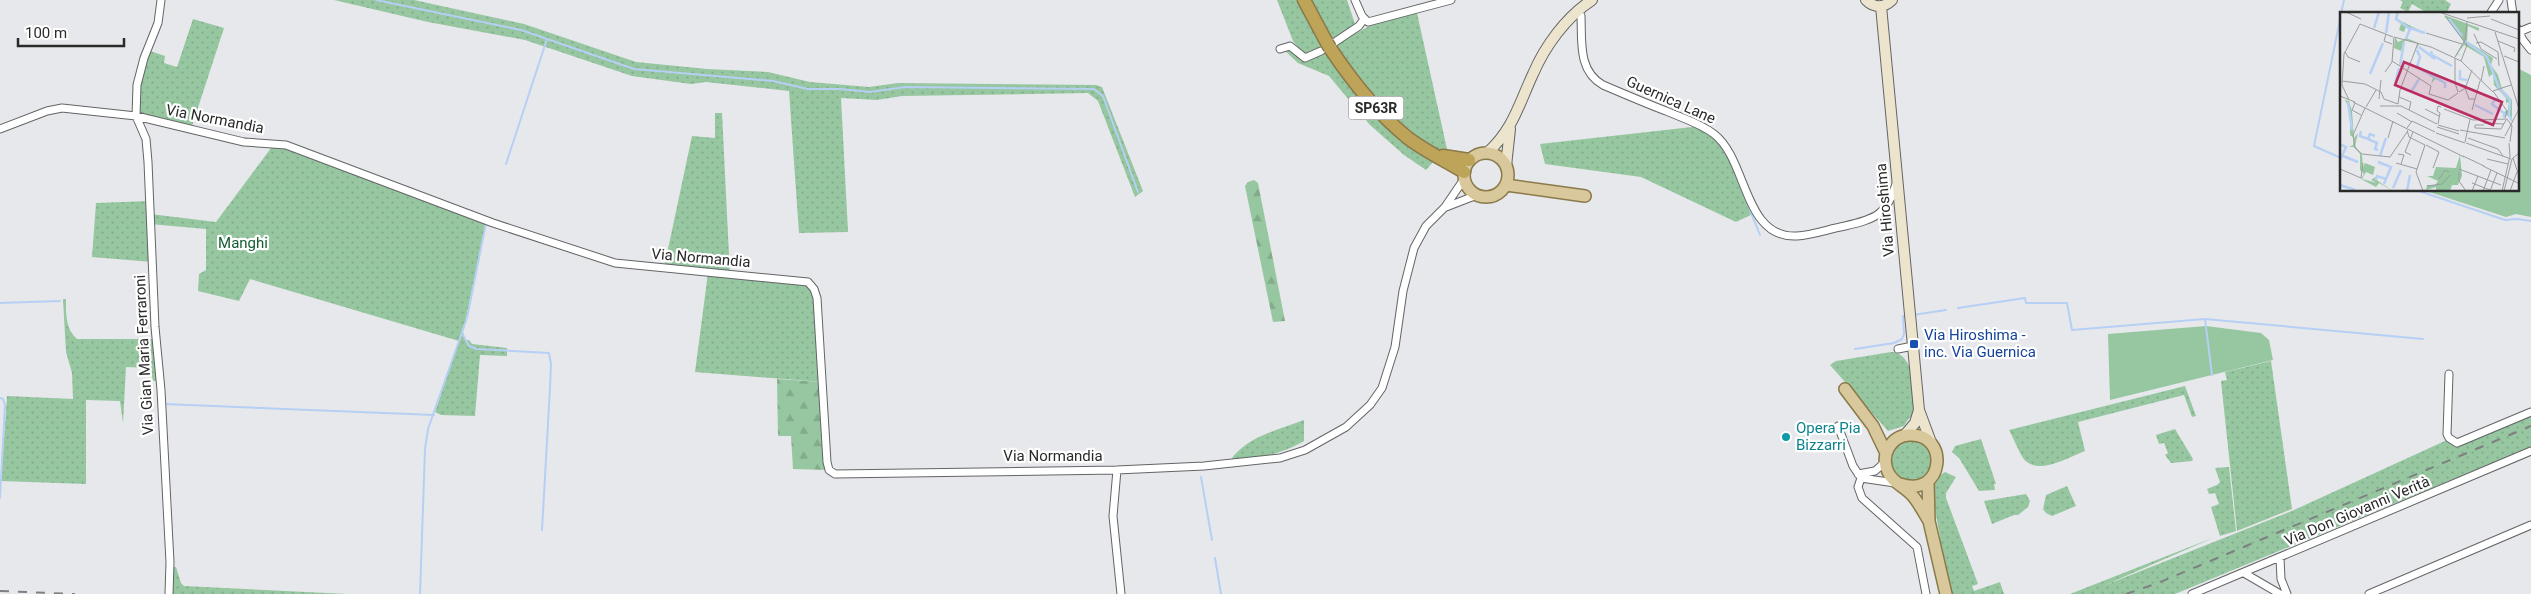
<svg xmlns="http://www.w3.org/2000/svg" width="2531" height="594" font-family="Roboto,sans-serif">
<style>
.grass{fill:url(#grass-dots)}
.forest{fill:url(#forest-firs)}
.park{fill:#96c7a0}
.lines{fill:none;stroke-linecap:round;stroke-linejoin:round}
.stream{stroke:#b6cff4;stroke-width:2}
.street-casing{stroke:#636466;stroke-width:9}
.secondary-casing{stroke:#636466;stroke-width:12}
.primary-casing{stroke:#8a7949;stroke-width:14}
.highway-casing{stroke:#8a7949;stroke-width:15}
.street{stroke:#fff;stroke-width:7}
.secondary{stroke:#ece4cd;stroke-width:10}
.primary{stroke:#d8c89b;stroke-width:11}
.highway{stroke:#bea459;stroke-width:12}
.rail{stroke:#7f8082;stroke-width:2;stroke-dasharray:9 9;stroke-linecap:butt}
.highway-bridge-casing{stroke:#8a7949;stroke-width:15;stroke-linecap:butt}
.highway-bridge{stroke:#bea459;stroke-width:12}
.transit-dot{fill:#1a4fb4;stroke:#fff;stroke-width:2}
.culture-dot{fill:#0f9aa8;stroke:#fff;stroke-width:2}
.labels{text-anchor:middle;stroke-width:4.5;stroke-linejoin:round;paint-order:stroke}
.shield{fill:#fff;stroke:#6a6a6b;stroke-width:1}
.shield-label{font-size:14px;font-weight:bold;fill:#2a2a2b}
.street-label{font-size:15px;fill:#2a2a2b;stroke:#fff}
.park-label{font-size:15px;fill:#145d2f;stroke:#fff}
.transit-label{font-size:15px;fill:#164399;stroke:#fff;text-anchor:start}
.culture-label{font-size:15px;fill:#0d838f;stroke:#fff;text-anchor:start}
.inset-river{fill:none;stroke:#b6cff4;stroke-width:2.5}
.inset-road{fill:none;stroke:#9b9c9e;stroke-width:1}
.view{fill:#ba2d60;fill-opacity:0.15;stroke:#ba2d60;stroke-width:2.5}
.inset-edge{fill:none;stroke:#2a2a2b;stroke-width:2.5}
</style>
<defs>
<pattern id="grass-dots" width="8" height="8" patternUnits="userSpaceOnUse" patternTransform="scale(1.25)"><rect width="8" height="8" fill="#96c7a0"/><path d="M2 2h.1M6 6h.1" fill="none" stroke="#81ab8a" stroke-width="1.8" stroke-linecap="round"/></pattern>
<pattern id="forest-firs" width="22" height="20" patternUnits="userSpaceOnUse" patternTransform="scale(1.25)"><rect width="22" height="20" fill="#96c7a0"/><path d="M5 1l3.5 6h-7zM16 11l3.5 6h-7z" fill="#81ab8a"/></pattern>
</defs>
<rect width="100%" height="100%" fill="#e7e8eb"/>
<!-- grass -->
<path class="grass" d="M334,0H414L524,24L636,62L707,69L768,72L810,82L869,87L898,83L1096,85L1102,87L1143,191L1135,197L1098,101L1088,93L902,96L877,100L841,98L848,232L799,233L789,91L706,82L691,84L632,76L525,40L428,22Z
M1277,0H1298L1313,31L1331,61L1405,143L1433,162L1426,170L1404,155L1370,125L1329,76L1298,63L1283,49L1289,48L1307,60L1319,55L1304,54L1293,41Z
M1312,0H1347L1355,24L1333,39Z
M2400,0H2445L2451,4L2446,14H2429L2412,4L2408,12L2400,8L2403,2Z
M1417,13L1447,149L1441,153C1398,125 1365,87 1336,44L1375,23Z
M193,19L224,28L191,129L136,116V96L147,50L165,56L164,63L177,67Z
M715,113H722L730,275L805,282L812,286L822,382L695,372L708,273L664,268L692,136L715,138Z
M1701,126L1728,153L1753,214L1736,222L1641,177L1545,164L1540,144Z
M274,144L487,220L463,332L465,340H469L472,344L507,348V356L480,355L475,416L441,415L435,412L459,341L250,279L239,301L198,291L199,274L206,270V229L150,224L152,262L92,257L96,203L149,201L150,214L216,222Z
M63,299H66C66,313 65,329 77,339H156L160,381H153L150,368L126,367L123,423L120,401L86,400V484L1,481L7,396L73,399L72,373L66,352Z
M1891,352C1916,352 1917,401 1912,419L1909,418L1904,426L1888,431L1830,365L1836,361Z
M2271,361L2292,509L2237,531L2221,381L2227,380L2225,372Z
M2185,386L2196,416L2192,417L2184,395L2078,422L2085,451C2069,457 2037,477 2023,458C2018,450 2014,439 2009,430Z
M2531,413V447L2175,594H2070L2215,537L2103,586L2294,510L2447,440L2451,443Z
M1304,420V441C1278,456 1259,457 1230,461C1245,437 1278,430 1304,420Z
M2175,429L2193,459L2192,461L2171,463L2165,455L2168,453L2164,443L2159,444L2156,435Z
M1981,439L1996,484H1994L1995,490L1979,491L1959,458L1952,452L1955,446Z
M1891 460a20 20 0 1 1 40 0a20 20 0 1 1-40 0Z
M2229,467L2236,531L2220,536L2211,507L2219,504L2215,493L2209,494L2207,489L2217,485L2220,482L2215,468Z
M1945,472L1956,477L1946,493V498L1978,584L1972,586L1974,591L2000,582L2004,594H1950L1932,492L1934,479Z
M2067,486L2076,506L2052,516L2046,513L2043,509L2046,495Z
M2026,494L2030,501L2028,507L2018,515H2014L1992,524L1984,501Z
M172,567H176L181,583L184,586L347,594H172Z"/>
<!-- forest -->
<path class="forest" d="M1254,180L1258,183L1285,321L1273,322L1245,186L1248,182Z
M777,379L822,382L829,470L793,469L791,436H778Z"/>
<!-- park -->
<path class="park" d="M2517,68L2531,75V217L2516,214L2506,217L2423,190H2517Z
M2206,326L2261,333L2269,340L2273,360L2110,400L2108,334Z"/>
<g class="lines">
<!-- stream -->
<path class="stream" d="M376,0L521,30L634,69L773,81L808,89H840L870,92L905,87L1094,89L1103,96L1138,192
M2341,14L2344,0
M2341,15L2314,146L2341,158
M46,108L56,106
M1694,126L1698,128
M506,164L547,39
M1735,173L1760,235
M2416,190L2505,220L2517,219L2531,221
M0,303L60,301
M1958,308L2025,298L2026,303H2067L2072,330L2205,319L2423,339
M1913,315L1946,310
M2205,319L2212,375
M463,335L469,346L477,349L549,353L551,364L550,388L542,530
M1855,349L1894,343L1902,339L1904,334L1903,316H1905
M0,398L3,399L5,405L0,498
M164,404L434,415
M1201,477L1212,540
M1215,558L1221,594
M420,594L425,449L428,429L467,318L486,223"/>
<!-- street casing -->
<g class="street-casing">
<path id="street" d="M161,0L158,23L144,58L137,85L136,116L146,139L148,162L155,327L161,390L170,562L169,594
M1355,0L1362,16L1368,22L1451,0
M2511,0L2513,14
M2490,14L2499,0
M1581,16C1582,42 1578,71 1603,85C1624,94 1645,103 1666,111C1682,118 1700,123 1714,134C1748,160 1743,239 1797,236C1812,235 1829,229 1845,226C1875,219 1887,215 1896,184
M2517,28L2523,40L2531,50
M2519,32L2531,27
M1335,42L1359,26L1364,19
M1280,49L1290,46L1305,58L1321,51
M0,129L47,111L62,108L136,116L244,142L286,145L493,223L615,263L808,282L814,289L817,298L827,462L829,470L835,474L1117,470L1204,466L1280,458L1305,450L1346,427L1370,405L1382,388L1395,347L1403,291L1414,248L1426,226L1445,207L1464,179
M1446,207L1477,195
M1898,349L1913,346
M2449,374L2447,434L2449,438L2457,443L2531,412
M1838,426L1853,466L1861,478L1895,483
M1117,470L1113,516L1121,594
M1858,474L1875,471L1886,461
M1861,478L1858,487L1862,498L1917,547L1926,594
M2280,558L2281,579L2287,594
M2244,573L2280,594
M2192,594L2531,451
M2369,594L2531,525"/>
</g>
<!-- secondary casing -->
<g class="secondary-casing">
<path id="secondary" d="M1866,0C1874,8 1884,8 1892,0
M1881,6L1919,410L1932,445
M1487,153C1513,130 1519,104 1533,74C1545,46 1566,17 1592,0
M1506,166L1510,129
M1904,436L1915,423L1919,410"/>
</g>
<!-- primary casing -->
<g class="primary-casing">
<path id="primary" d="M1464 175a22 22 0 1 1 44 0a22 22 0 1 1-44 0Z
M1506,185L1585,196
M1845,389L1873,426L1886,453
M1928,481L1929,521L1946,594
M1900,484C1945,499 1950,432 1909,435C1891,436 1880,455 1888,472C1892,482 1905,487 1912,495C1919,503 1924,513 1929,521"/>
</g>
<!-- highway casing -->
<g class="highway-casing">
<path id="highway" d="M1304,0L1327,43
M1330,48C1352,81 1377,113 1408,138C1425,151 1446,161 1464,172
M1443,156L1469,160"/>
</g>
<!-- street -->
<use href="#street" class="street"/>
<!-- secondary -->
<use href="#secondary" class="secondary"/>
<!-- primary -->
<use href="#primary" class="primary"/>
<!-- highway -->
<use href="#highway" class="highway"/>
<!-- rail -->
<path class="rail" d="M0,591L75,594
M2126,594L2158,583L2531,426"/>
<!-- highway-bridge casing -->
<g class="highway-bridge-casing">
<path id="highway-bridge" d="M1327,43L1330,48"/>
</g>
<!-- highway-bridge -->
<use href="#highway-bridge" class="highway-bridge"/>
</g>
<!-- markers -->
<rect class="transit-dot" x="1909" y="339" width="10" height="10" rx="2.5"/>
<circle class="culture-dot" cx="1786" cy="437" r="5"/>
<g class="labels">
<!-- shield labels -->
<rect class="shield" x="1348.5" y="96.5" width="55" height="23" rx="4"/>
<g class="shield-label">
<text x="1376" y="113">SP63R</text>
</g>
<!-- street labels -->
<g class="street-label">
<text transform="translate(1671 100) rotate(24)" y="5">Guernica Lane</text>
<text transform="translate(215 119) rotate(11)" y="5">Via Normandia</text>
<text transform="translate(1885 210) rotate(-95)" y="5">Via Hiroshima</text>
<text transform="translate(701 258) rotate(5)" y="5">Via Normandia</text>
<text transform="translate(144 355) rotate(-93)" y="5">Via Gian Maria Ferraroni</text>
<text x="1053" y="461">Via Normandia</text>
<text transform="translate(2357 511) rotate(-23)" y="5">Via Don Giovanni Verità</text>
</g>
<!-- park labels -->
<g class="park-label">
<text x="243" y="248">Manghi</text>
</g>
<!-- transit labels -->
<g class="transit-label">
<text x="1924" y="340">Via Hiroshima -<tspan x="1924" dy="17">inc. Via Guernica</tspan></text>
</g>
<!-- culture labels -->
<g class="culture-label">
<text x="1796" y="433">Opera Pia<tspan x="1796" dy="17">Bizzarri</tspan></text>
</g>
</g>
<!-- overview -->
<g transform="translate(2340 12)">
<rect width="179" height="179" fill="#e7e8eb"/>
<path d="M57,0V7L79,18L71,17L66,26L79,31L76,41L81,45L77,55L105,71V76V71L95,67L91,72L93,66L77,55L80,45L76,41L78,31L65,28L61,39L54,36L55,25L58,30L65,27L69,17L66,15L64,20L59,18L61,12L55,6ZM104,3L139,16V19L128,14L127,29L153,46L151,53L158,63L162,77L172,88V106L162,101L168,98L169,90L166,91V86L154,73L153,61L149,65L144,45L124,33L118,41L120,45L118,42L115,45L124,30ZM5,88L9,89L12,99L14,126L18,121L15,134L22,143L23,155L25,151L35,155L33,163L26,160L22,167L37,171L31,168L37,164L35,167L53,179L39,171L36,175L21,167L24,162L20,158V142L14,135H9L13,133L14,126L10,123V98Z" fill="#96c7a0"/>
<path d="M120,143L122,164L118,173H112L110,179H96V175L86,178L87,173H95L98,169L87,164H93L96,155L116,156Z" fill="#96c7a0"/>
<path class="inset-river" d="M58,0L56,7L70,17L66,27M109,7L122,24M34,16L39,0M70,16L85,21M46,21L49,0M125,29L147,45L159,76L170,88L169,103L172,109M79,35L95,47M77,38L80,45L77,55L105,71V76M91,39L92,43L112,54M60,54L64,30M120,58V67L127,68M30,62L43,31M55,72L59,56M71,80L79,67M156,86L152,92L165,102L163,105M8,90L12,118M135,93L153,102M21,119L20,124L28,127L30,122L35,124M28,127L37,131L35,137L38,138M0,132L6,135L0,148M3,144L18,150M40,144L46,126M38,150L51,155L46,167M36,168L37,164L46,167L44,172M0,173L15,178M53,176L61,158M67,179L70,163"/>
<path class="inset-road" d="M6,0L21,7M99,0L179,27M105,4L127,33L121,49M127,6L150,4M151,7L179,18M20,12L53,25M155,20L179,97M86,21L122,32M46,22L44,29L52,32M134,22L141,37L157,47M54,25L91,35L121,49L153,80M158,29L175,36L174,40M136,31L141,30L158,40L159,54M5,40L8,45L20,50M164,44L179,50M115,45L125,28L127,10M115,46V71L118,80M52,49L91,74L89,82L108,88L118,81M45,60L52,50L54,25M2,69L25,72L41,80L44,87L58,92L60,78L78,31M141,69L144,54M117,72L126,74L132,58M125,76L129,87H135M153,79L167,99L165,106M153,79L171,73M119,80L127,75L137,79M0,84L15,90M59,85L71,90L69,98M39,87L41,68M9,88L2,73L4,42L20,12M13,90L124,145M15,91L12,98L21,103M40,94H61L97,112M26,95L36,78M25,96L13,123L15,136L22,142L50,145L67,120M85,97L99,104M104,97L133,108L167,107M132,98L140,69M57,101L72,110M167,107L172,114L170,130M144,111L164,112M98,112L100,101L97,99L98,94L101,95M98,113L119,119M144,113H135V116L161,117L166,108M97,115L119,122M67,116L72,109L95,120M67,118L69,125L85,133M120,118L165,126M96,121L125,131M165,124L179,97M48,126L53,109M128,126L158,137L163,144M125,130L130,107M126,131L171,147M86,133L99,140L93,156M58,142L64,143L61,152M71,143L65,140L73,120M123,144L144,154M173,146L179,164M147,147L168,152M56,151L77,157M143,154L178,171M0,157L21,166L23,151M119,157L161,173M119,159V169L126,179M99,167L105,158L109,160M132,171L150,178M87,174L102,172L110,163M83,179L76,160L85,133M132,179L138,164M143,179L151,158M150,179L157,161M162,179L170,144L169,131M164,179L172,147L179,141M170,179L177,160"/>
<path class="view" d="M64,50L162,90L153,113L55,73Z"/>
<rect width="179" height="179" class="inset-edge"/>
</g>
<!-- scale -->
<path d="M18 38v8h106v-8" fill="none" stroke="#2a2a2b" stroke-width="2.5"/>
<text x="25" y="38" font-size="15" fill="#2a2a2b" stroke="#ffffff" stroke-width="4" paint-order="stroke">100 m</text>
</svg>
